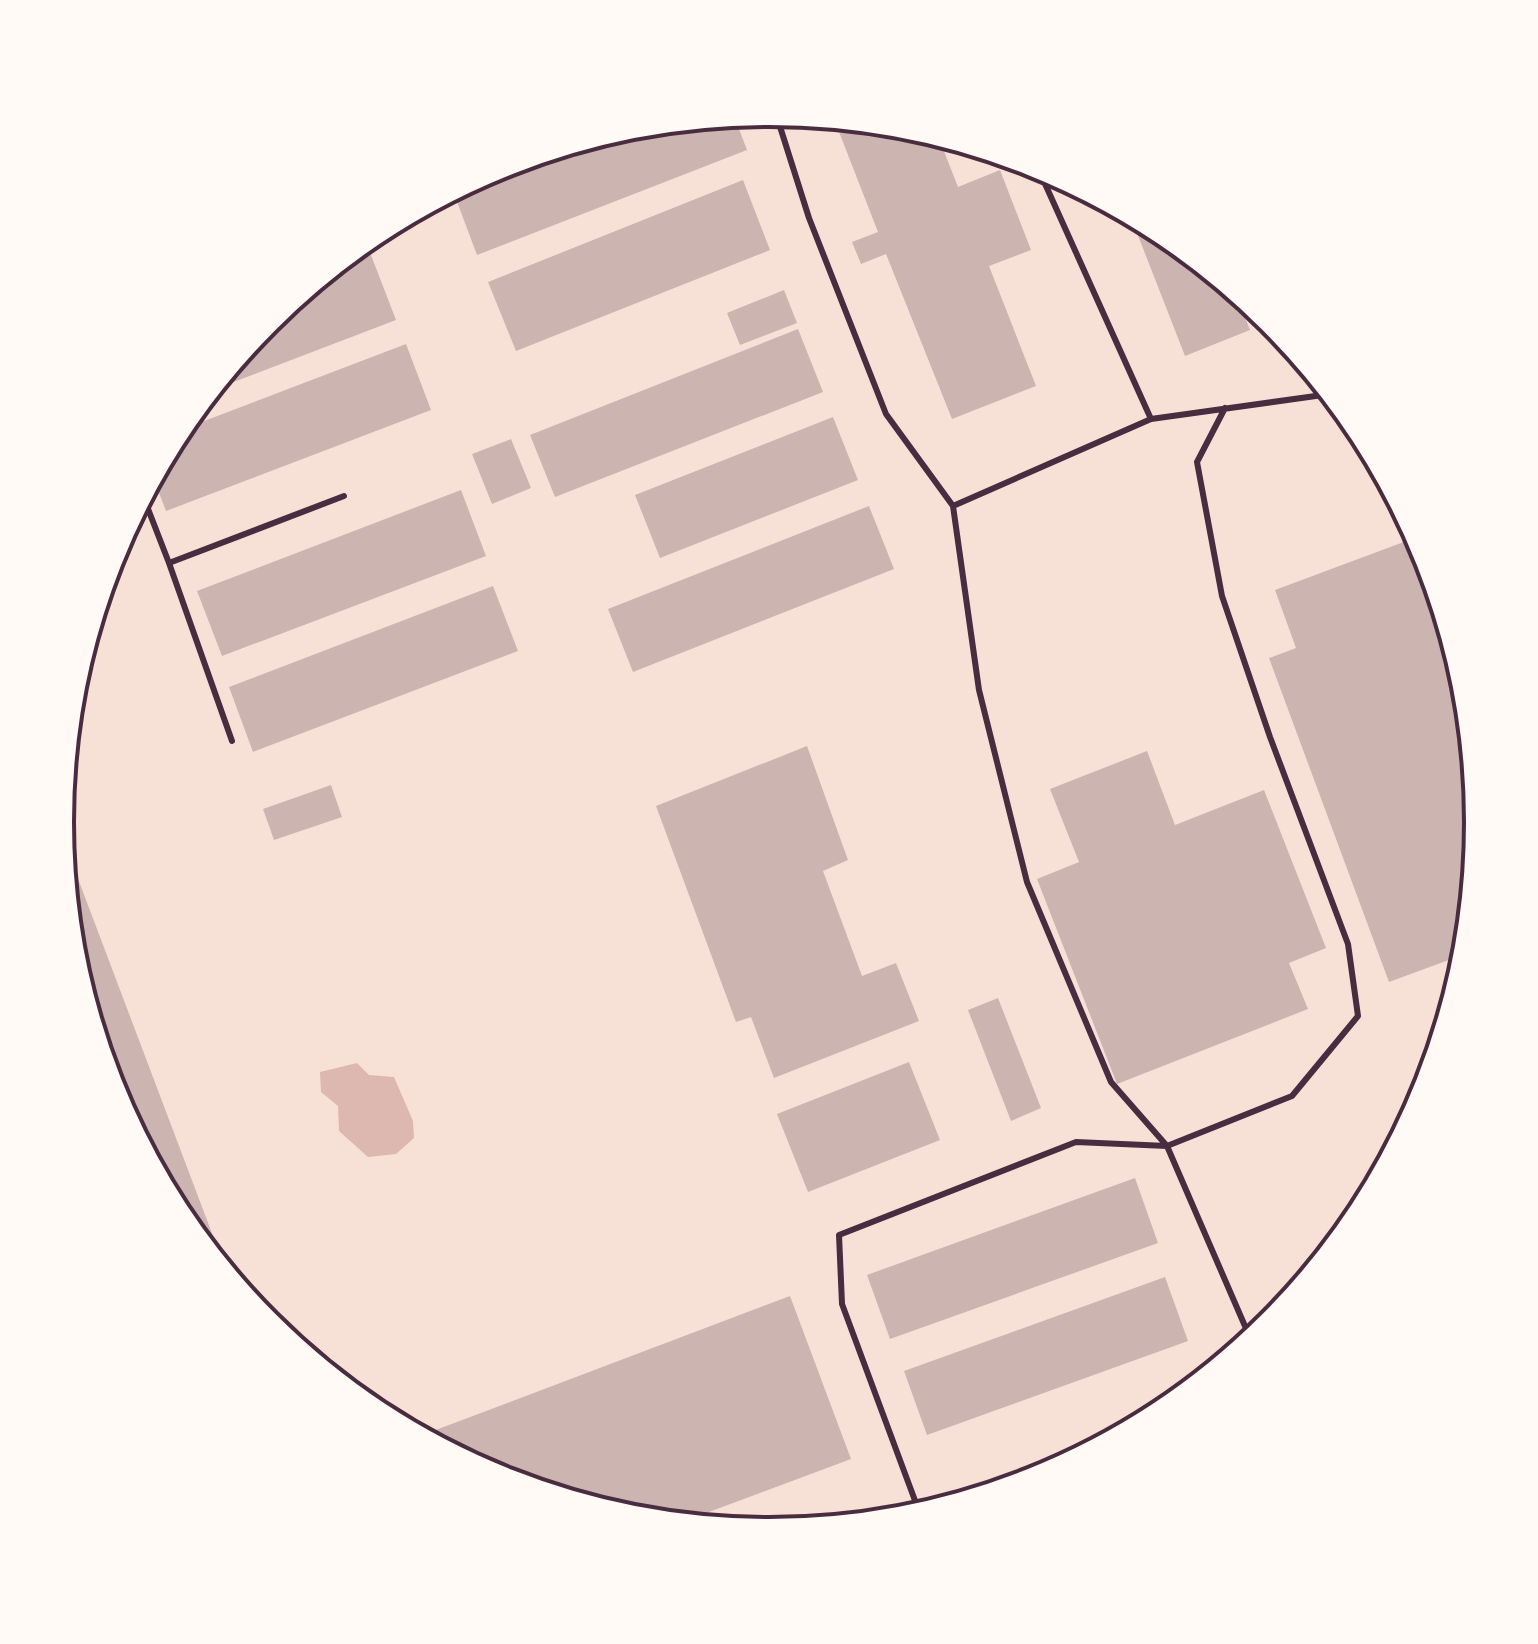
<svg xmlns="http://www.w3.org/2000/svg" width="1538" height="1644" font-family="'IBM Plex Serif',serif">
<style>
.water{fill:#dcb8b0}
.building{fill:#ccb4b1}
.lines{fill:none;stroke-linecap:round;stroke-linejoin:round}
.service{stroke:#4a2c40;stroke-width:6}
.rim{fill:none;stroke:#4a2c40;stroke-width:4}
</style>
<rect width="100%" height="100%" fill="#f7e1d7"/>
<!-- water -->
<path class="water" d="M357,1063L369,1075L394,1077L413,1121L414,1138L396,1154L368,1157L339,1131L338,1106L321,1092L320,1072Z"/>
<!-- building -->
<path class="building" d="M734,116L747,150L477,255L453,191L488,172L515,162L631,127Z
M834,119L908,127L938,136L958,187L1000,170L1031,250L989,266L1036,386L952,419L886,254L861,264L852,242L878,232Z
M743,180L770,250L516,351L488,282Z
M1130,215L1163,233L1235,292L1250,330L1185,356Z
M371,255L396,320L210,391L268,320L328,271Z
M784,290L797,323L740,345L727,313Z
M798,329L823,392L555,497L530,435Z
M406,344L431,410L166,511L153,477L178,431Z
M833,417L858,480L660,558L635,495Z
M511,439L531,488L492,504L472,454Z
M461,490L486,556L222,656L197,591Z
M869,506L894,569L633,672L608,609Z
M1417,537L1424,551L1464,684L1478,822L1465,954L1389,982L1269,658L1296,648L1275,590Z
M493,586L518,651L253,752L229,687Z
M807,746L848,860L823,871L862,976L896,963L919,1021L774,1078L751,1017L736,1022L656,806Z
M1147,751L1175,825L1264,790L1326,948L1289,963L1308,1009L1117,1084L1037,879L1079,862L1050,789Z
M331,785L342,817L274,840L263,809Z
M62,839H63L227,1273L179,1216L114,1093L74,960Z
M998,998L1041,1108L1011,1121L968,1010Z
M909,1062L940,1140L808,1192L777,1114Z
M1135,1178L1158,1243L890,1339L867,1275Z
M1165,1277L1188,1341L927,1435L904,1371Z
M790,1296L851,1459L682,1522L630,1517L497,1477L438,1445L433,1431Z"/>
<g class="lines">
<!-- service -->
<path class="service" d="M776,114L809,218L886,414L953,506
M1037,166L1151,419
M1225,408L1197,462L1222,596L1270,737L1348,944L1358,1016L1292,1096L1167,1146L1111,1082L1027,882L979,690L953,506L1151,419L1330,394
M143,496L169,563L344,496
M169,563L232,741
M920,1514L842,1304L839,1235L1076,1142L1167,1146L1251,1340"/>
</g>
<!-- crop -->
<path d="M0 0H1538V1644H0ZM74 822a695 695 0 1 1 1390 0a695 695 0 1 1-1390 0Z" fill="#fffaf5" fill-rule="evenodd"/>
<path class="rim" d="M74 822a695 695 0 1 1 1390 0a695 695 0 1 1-1390 0Z"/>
</svg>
